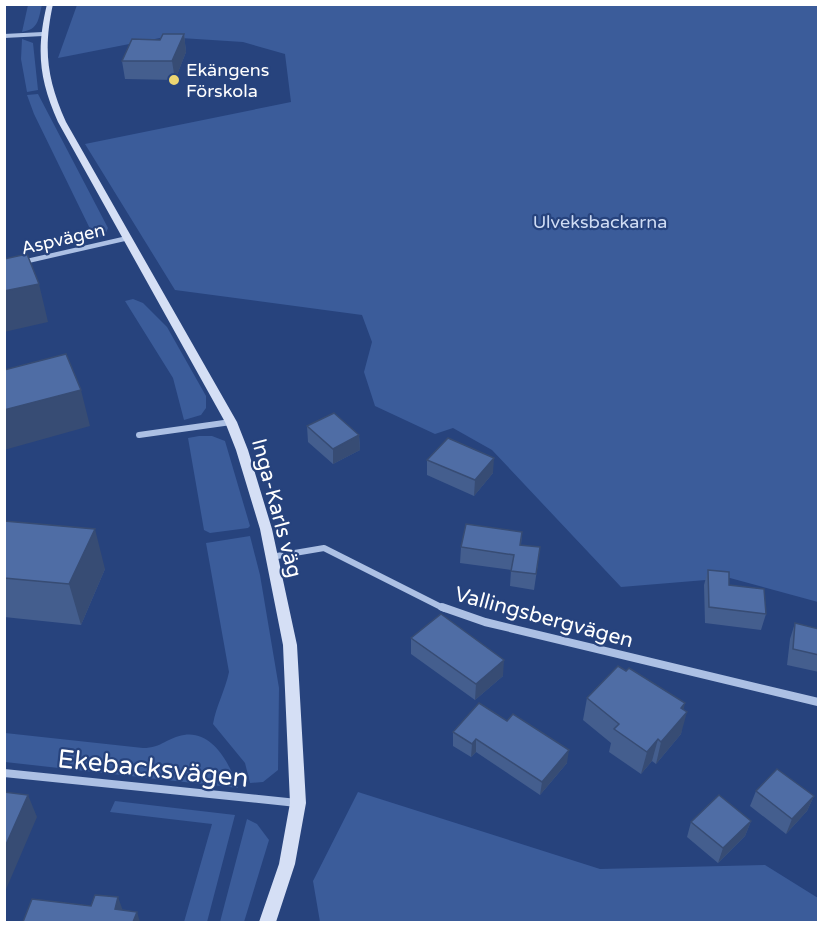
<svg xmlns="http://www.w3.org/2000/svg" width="823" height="927" font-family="'Varela Round',sans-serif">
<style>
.green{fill:#3b5c9a}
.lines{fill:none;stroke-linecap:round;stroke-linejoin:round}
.street-far3{stroke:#acc0e4;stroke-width:4}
.street-far2{stroke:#acc0e4;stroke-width:4.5}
.street-far1{stroke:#acc0e4;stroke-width:6}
.street{stroke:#acc0e4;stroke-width:8}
.secondary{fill:#d5dff5;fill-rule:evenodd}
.wall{fill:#445e8e}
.shaded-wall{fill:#374c74}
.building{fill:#4f6da5;stroke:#374c74;stroke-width:1.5}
.poi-dot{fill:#edd672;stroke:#27437d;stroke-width:2}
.labels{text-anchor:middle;stroke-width:4.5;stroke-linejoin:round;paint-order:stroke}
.far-poi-label{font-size:18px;fill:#fff;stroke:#27437d;text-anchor:start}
.far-park-label{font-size:18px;fill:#cfdcf4;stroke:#27437d}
.far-street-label{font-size:18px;fill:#fff;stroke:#27437d}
.street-label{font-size:21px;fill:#fff;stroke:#27437d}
.near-street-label{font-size:26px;fill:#fff;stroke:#27437d}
</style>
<rect width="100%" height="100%" fill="#27437d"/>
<!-- green -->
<path class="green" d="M28,5H42C38,20 39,29 22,32Z
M77,5H818V602L730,578L621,587L492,450L453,428L435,434L375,406L364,372L372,342L362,315L175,290L85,144L291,102L285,54L243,42L165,37L58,58Z
M22,39L33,43L38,90L27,92L21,59Z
M38,94L108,228L105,235L95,239L34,114L27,95Z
M133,299L143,303L167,327L206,396V408L201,415L184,420L173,378L125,301Z
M199,436H212L225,441L250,526L248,528L210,533L204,530L188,438Z
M250,536L260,575L279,688L278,770L263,782L250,783L245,763L213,724C216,706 225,691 229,672L206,543Z
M5,733L143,748C162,748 168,737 184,735C213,730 231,766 238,788L5,762Z
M358,792L600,869L765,865L818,898V922H320L313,881Z
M115,801L235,815L207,922H184L212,824L110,812Z
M247,819L257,824L269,840L244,922H220Z"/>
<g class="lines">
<!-- street-far3 -->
<path class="street-far3" d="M4,36L43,34"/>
<!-- street-far2 -->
<path class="street-far2" d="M23,262L128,238"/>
<!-- street-far1 -->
<path class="street-far1" d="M139,435L231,422
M271,557L324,548L445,609"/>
<!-- street -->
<path class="street" d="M442,607L485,622L818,702
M4,773L297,803"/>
<!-- secondary -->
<path class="secondary" d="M47,4H53C43,50 47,79 66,122L237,422L248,450L272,529L297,645L306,803L295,864L276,922H259L279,864L290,803L283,645L260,529L236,450L225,422L58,122C39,79 36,50 47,4Z"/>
</g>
<!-- wall -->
<path class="wall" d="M184,34L186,52L175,80L125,79L122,61L160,40Z
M307,426L359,435L360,450L333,464L308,442Z
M427,460L493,473L474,496L427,475Z
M4,521L105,569L81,625L4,617Z
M522,532L521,545L538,563L534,590L510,586L511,570L460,563L461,547Z
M708,570L729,585L766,614L761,630L705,623L704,585Z
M795,623L819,629V672L787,665L790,639Z
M411,638L503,676L475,700L411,654Z
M587,698L684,710L681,734L656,764L652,761L641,774L609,752L611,743L583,720Z
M453,732L567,763L540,795L476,752L471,757L453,746Z
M756,791L814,796L807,811L786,834L750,806Z
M751,821L745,836L718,863L687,837L691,822Z"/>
<!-- shaded-wall -->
<path class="shaded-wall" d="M184,34L186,52L175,80L172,61Z
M39,284L48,322L4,332V291Z
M81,390L90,426L4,450V410Z
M359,435L360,450L333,464V449Z
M494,458L493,473L474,496L475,480Z
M95,529L105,569L81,625L69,584Z
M504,660L503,676L475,700L476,684Z
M685,703L682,718L687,712L681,734L656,764L661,742L681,708Z
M476,739V752L471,757L472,744Z
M658,739L652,761L641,774L647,752Z
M569,750L567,763L540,795L542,782Z
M28,795L37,817L4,894V849Z
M814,796L807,811L786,834L792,819Z
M751,821L745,836L718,863L723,848Z
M118,897L127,922L115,909Z
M137,912L140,922H133Z"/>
<!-- building -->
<path class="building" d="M163,34H184L172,61H122L132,39L160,40Z
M27,254L39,284L4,291V259Z
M66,354L81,390L4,410V370Z
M334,413L359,435L333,449L307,426Z
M448,438L494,458L475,480L427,460Z
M4,521L95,529L69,584L4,578Z
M466,524L522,532L520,545L540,547L536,574L511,571L514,555L461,547Z
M708,570L729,572V585L764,589L766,614L709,607Z
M441,614L504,660L476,684L411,638Z
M795,623L819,629V655L793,649Z
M618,666L626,671L629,668L685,703L681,708L687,712L661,742L658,739L647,752L614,729L619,724L587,698Z
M479,703L507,721L513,714L569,750L542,782L476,739L472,744L453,732Z
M777,769L814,796L792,819L756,791Z
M4,792L28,795L4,849Z
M719,795L751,821L723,848L691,822Z
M95,895L118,897L115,909L137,912L133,922H23L32,899L91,906Z"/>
<!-- markers -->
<circle class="poi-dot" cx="174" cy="80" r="6"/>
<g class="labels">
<!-- far-poi labels -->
<g class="far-poi-label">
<text x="186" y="76">Ekängens<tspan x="186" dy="21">Förskola</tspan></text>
</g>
<!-- far-park labels -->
<g class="far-park-label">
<text x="600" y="228">Ulveksbackarna</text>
</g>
<!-- far-street labels -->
<g class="far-street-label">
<text transform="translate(63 239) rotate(-13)" y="6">Aspvägen</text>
</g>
<!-- street labels -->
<g class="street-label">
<text transform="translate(277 508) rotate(75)" y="7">Inga-Karls väg</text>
<text transform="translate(544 617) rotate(15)" y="7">Vallingsbergvägen</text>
</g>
<!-- near-street labels -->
<g class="near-street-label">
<text transform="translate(153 768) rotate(6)" y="9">Ekebacksvägen</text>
</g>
</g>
<!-- border -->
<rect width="823" height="927" fill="none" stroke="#ffffff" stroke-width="12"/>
</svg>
